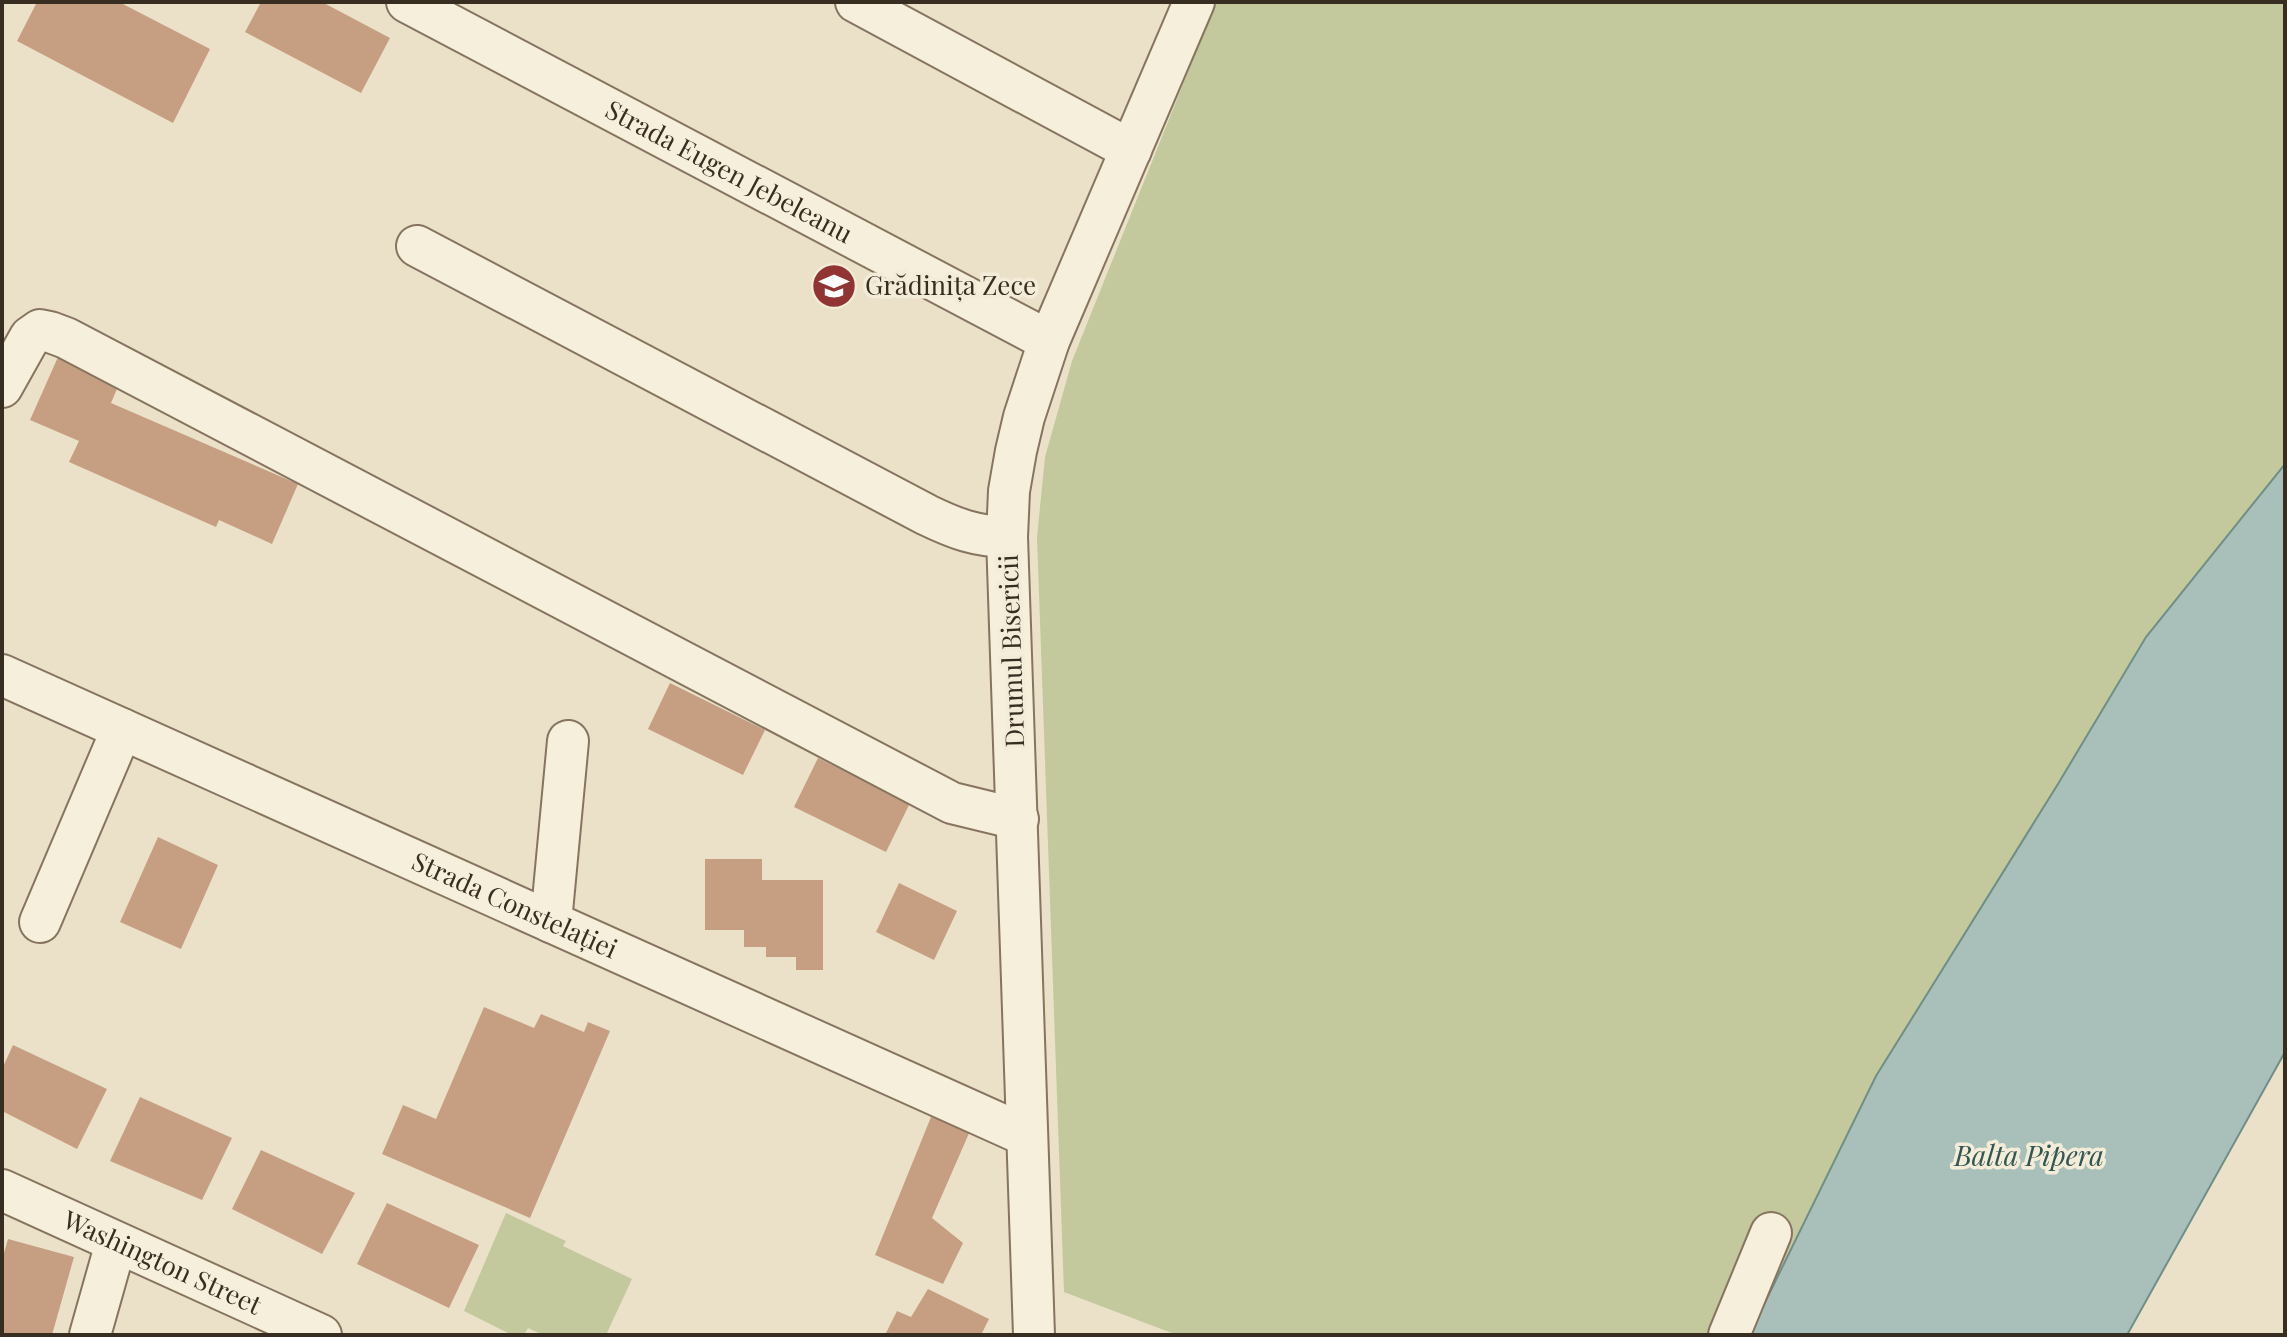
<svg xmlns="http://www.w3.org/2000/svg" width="2287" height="1337" font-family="'Playfair Display',serif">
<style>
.green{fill:#c3c99d}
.water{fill:#a9c0ba;stroke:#708e87;stroke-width:2}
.building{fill:#c69f82}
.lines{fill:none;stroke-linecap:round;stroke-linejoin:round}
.street-casing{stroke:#86745f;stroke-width:44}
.street{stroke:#f6efdc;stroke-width:40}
.labels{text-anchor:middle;stroke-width:7;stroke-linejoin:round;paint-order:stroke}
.street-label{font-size:26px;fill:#382d21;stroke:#f3ecd8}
.poi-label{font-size:26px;fill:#382d21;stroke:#f3ecd8;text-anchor:start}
.water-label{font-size:28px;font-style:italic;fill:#325654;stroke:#f3ecd8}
</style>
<rect width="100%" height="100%" fill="#ebe1c9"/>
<!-- green -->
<path class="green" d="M1216,2H2285V464L2146,637L2058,784L1876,1076L1749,1335H1177L1064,1292L1037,537L1045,457L1072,361Z
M506,1213L566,1241L563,1246L632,1279L606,1335H543L528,1328L524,1335H512L464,1311Z"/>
<!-- water -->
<path class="water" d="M2285,464V1052L2127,1335H1749L1876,1076L2058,784L2146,637Z"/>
<!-- building -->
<path class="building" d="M37,2H119L210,49L173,123L17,41Z
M261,2H322L390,38L361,93L245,32Z
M58,357L119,384L111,403L298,484L272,544L219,520L216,527L69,462L79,441L30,420Z
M670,683L765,730L743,775L648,729Z
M818,758L910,803L886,852L794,807Z
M158,837L218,865L181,949L120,922Z
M705,859H762V880H823V970H796V957H766V947H744V930H705Z
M899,883L957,911L934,960L876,932Z
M484,1007L534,1028L541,1014L584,1032L588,1022L610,1031L530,1218L382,1154L403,1105L436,1119Z
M13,1045L107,1089L77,1149L2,1111V1069Z
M140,1097L232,1138L202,1200L110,1161Z
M931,1117L970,1131L932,1218L963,1243L943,1284L875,1255Z
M261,1150L355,1193L322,1254L232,1209Z
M387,1203L479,1245L449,1308L357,1264Z
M8,1239L74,1257L52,1335H2V1260Z
M928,1289L989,1319L981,1335H885L897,1311L911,1317Z"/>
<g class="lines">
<!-- street casing -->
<g class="street-casing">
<g id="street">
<path id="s1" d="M407,2L1049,341"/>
<path d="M856,2L1131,150"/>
<path d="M417,246L927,515C956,529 975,536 1007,537"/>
<path d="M2,387L30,337L40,330L50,332L66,338L952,803L1018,819"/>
<path id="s2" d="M2,675L1027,1136"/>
<path d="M40,922L122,729"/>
<path d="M551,922L568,741"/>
<path id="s3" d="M2,1190L321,1335"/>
<path d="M90,1335L116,1243"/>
<path d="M1034,1335L1007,537L1009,491L1016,451L1024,417L1049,341L1194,2"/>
<path d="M1729,1335L1771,1233"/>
</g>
</g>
<!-- street -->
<use href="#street" class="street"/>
</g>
<!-- icons -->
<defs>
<g id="school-disc" transform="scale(2.3)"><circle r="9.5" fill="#903534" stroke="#f3ecd8"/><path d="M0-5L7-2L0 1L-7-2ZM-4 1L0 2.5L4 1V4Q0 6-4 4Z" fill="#fff"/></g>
</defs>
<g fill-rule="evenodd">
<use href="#school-disc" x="834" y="286"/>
</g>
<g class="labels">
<!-- street labels -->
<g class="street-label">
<text dy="9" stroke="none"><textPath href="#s1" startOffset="364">Strada Eugen Jebeleanu</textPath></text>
<text transform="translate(1012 651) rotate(-92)" y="9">Drumul Bisericii</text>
<text dy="9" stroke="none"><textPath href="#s2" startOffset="562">Strada Constelației</textPath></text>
<text dy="9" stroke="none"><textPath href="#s3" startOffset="176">Washington Street</textPath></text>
</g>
<!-- poi labels -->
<g class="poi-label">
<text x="865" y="295">Grădinița Zece</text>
</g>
<!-- water labels -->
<g class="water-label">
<text x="2029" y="1166">Balta Pipera</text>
</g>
</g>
<!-- border -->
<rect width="2287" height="1337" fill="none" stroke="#382d21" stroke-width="8"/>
</svg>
